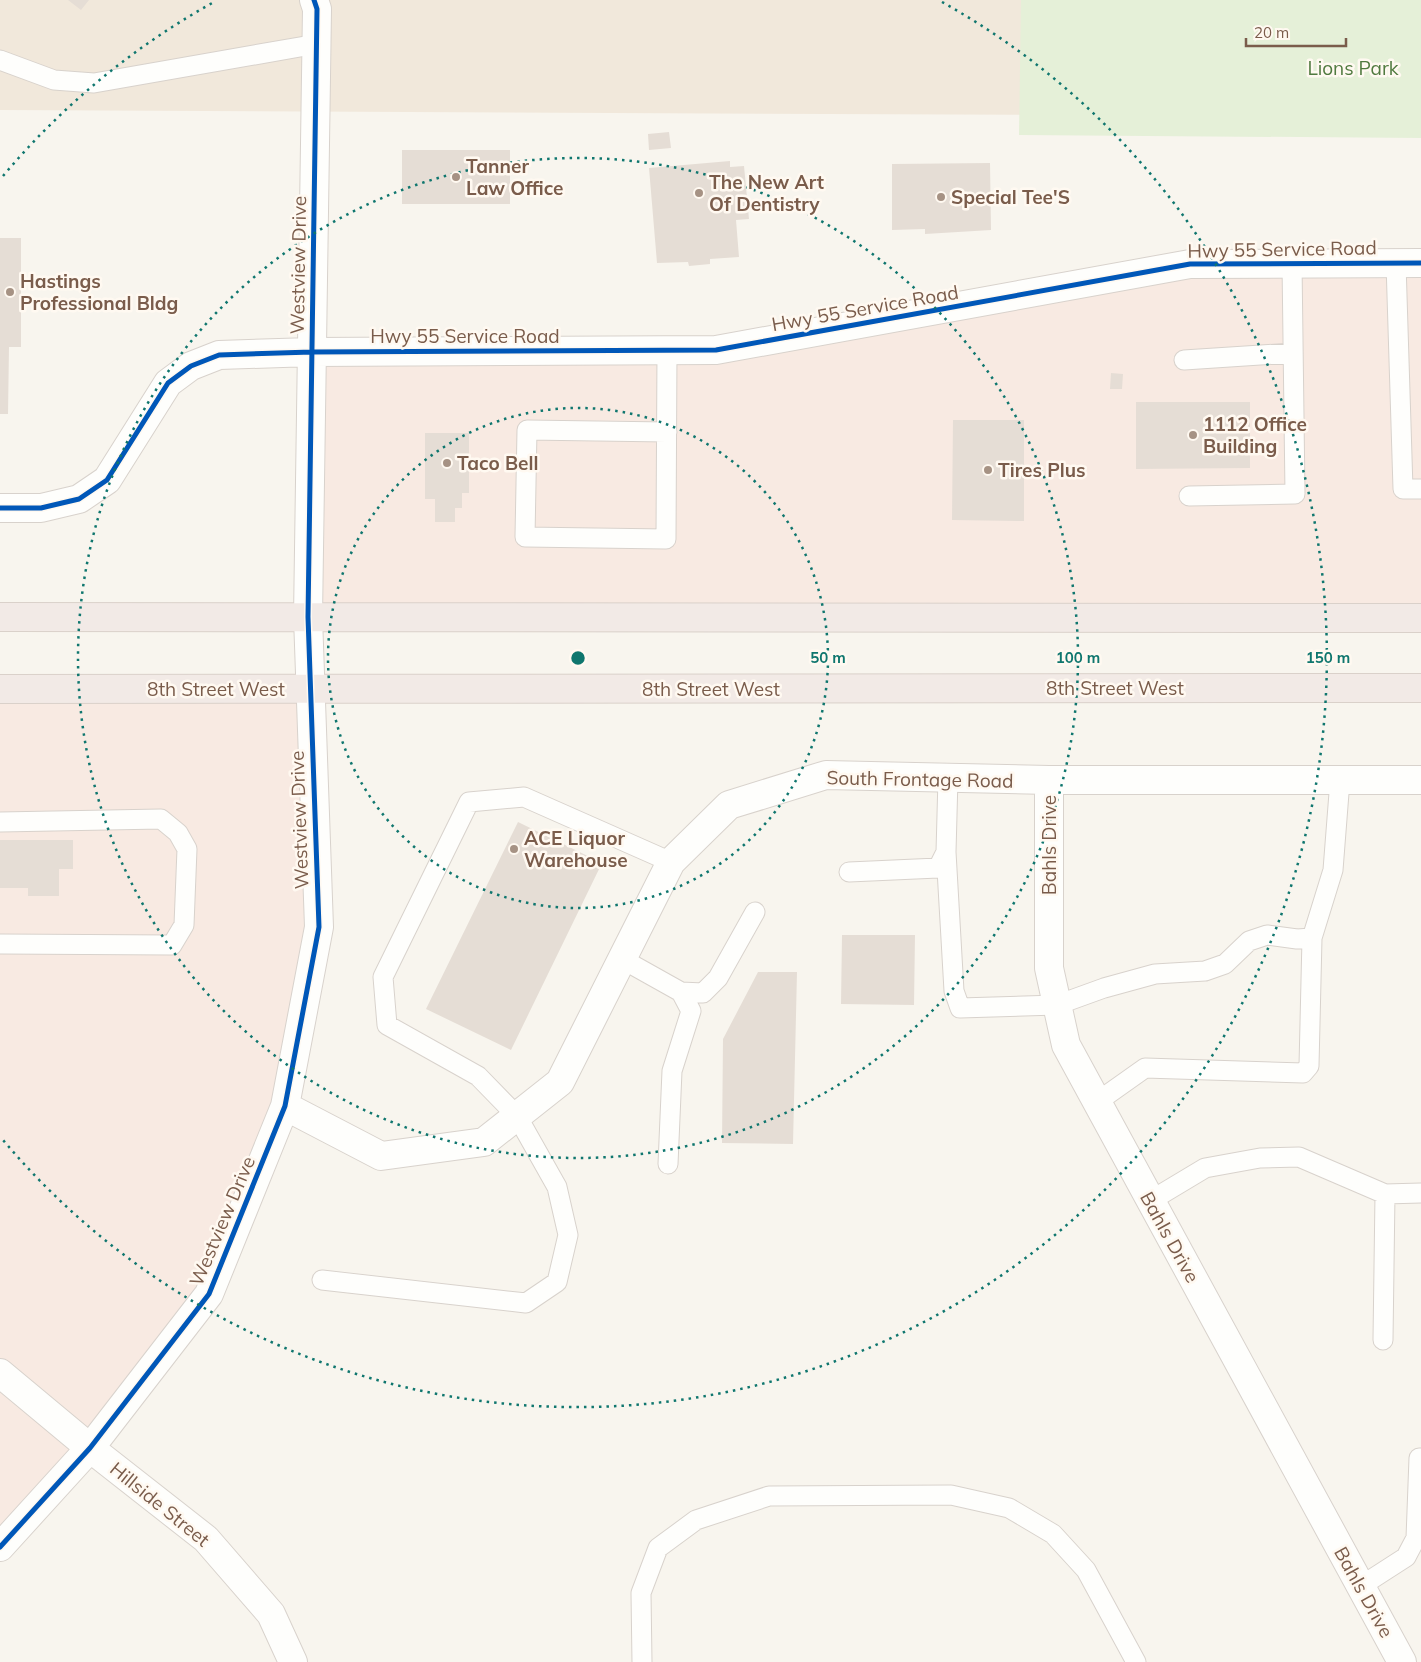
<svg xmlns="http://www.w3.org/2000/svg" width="1421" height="1662" font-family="Mulish,sans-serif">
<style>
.residential{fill:#f1e8db}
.commercial{fill:#f8eae2}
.green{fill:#e5f0d8}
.building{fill:#e5ddd5}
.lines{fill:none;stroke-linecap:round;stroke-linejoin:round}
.lane-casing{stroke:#d8d2cc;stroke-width:21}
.street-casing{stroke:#d8d2cc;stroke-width:30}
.highway-casing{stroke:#dad1ca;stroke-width:30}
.lane{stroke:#fefefc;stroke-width:19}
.street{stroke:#fefefc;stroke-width:28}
.highway{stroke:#f2eae6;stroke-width:28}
.cycleway-casing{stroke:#fff9f1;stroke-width:8}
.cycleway{stroke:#0057b8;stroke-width:5}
.ring{fill:none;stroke:#0f766e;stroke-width:2.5;stroke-dasharray:2.5 5}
.poi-dot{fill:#a69284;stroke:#fff9f1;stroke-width:2}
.labels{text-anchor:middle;stroke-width:5;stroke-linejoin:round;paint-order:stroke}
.park-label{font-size:19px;fill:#507a3f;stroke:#fff9f1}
.poi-label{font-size:19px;font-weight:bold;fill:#7a5c4b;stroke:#fff9f1;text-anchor:start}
.street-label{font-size:19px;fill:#7a5c4b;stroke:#fff9f1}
.centre{fill:#0f766e;stroke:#fff9f1;stroke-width:2.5}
.ring-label{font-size:15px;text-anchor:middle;font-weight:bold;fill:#0f766e;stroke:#fff9f1;stroke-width:5;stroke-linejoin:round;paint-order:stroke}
</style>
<rect width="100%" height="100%" fill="#f8f5ee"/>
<!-- residential -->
<path class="residential" d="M0,0H1051L1047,115L0,110Z"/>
<!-- commercial -->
<path class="commercial" d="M1421,263V618L308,617L312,352L716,350L1190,264Z
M0,689H309L319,927L285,1106L209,1294L0,1547Z"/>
<!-- green -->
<path class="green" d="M1021,0H1421V138L1019,135Z"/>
<!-- building -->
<path class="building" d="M68,0H89L81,10Z
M669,132L671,148L649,150L648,134Z
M402,150H510V204H402Z
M730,161V167L744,166L749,219L736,220L739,257L710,259V264L689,266L688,262L657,263L649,168Z
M990,163L991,230L925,234V229L892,230V164Z
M0,238H21V347H9L8,414H0Z
M1111,373L1123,374L1122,389H1110Z
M1136,402H1250V468L1136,469Z
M953,420H1024V521L952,520Z
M425,433H469V493H462V508H455V522H435V499H425Z
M518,822L602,863L511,1050L426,1009Z
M0,840H73V869H59V896H28V888H0Z
M842,935H915L914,1005L841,1004Z
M758,972H797L793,1144L722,1143L723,1039Z"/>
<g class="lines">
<!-- lane casing -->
<g class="lane-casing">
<path id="lane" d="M0,60L54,80L94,83L317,44
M1396,263L1403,489H1421
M1184,360L1293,353
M667,432L527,430L525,537L666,539L667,350
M1189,496L1295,494L1292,263
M0,822L161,819L178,833L187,849L184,925L172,945L0,944
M946,852L954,991L960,1008L1057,1005L1104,988L1155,974L1205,971L1225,964L1249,941L1267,935L1297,939L1312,938L1333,870L1340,780
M849,872L938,868L946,852L948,778
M622,959L681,992L691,1011L672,1071L668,1164
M681,992L703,993L718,978L755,912
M1097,1102L1145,1068L1303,1073L1309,1066L1312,938
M1150,1201L1205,1168L1260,1158L1299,1157L1385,1194L1421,1193
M322,1280L526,1303L557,1282L568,1235L557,1187L517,1116L478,1076L387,1025L383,977L469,802L524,797L671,862
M1383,1340L1385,1194
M1361,1586L1406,1557L1416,1538L1419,1458H1421
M642,1662L641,1593L658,1548L696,1520L769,1496L951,1495L1009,1508L1053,1534L1086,1570L1136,1662"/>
</g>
<!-- street casing -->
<g class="street-casing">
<path id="street" d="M0,508H41L79,499L107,480L168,383L191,366L219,355L312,352L716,350L1190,264L1421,263
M1049,780V968L1066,1045L1402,1662
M285,1106L381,1156L484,1142L560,1082L671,862L729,805L826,775L1049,780H1421
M0,1373L90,1448L206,1539L271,1614L293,1662
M0,1547L90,1448L209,1294L285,1106L319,927L308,617L317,9L314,0"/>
</g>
<!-- highway casing -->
<g class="highway-casing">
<path id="highway" d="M0,617L1421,618
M0,689L1421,688"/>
</g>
<!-- lane -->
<use href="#lane" class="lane"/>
<!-- street -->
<use href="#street" class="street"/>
<!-- highway -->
<use href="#highway" class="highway"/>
<!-- cycleway casing -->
<g class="cycleway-casing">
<path id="cycleway" d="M0,508H41L79,499L107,480L168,383L191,366L219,355L312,352L716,350L1190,264L1421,263
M0,1547L90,1448L209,1294L285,1106L319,927L308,617L317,9L314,0"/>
</g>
<!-- cycleway -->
<use href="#cycleway" class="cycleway"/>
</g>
<!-- distance rings -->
<g class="ring">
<circle cx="578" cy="658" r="250"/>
<circle cx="578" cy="658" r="500"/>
<path d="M3 176A750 750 0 0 1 214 2M942 2A750 750 0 1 1 3 1140"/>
</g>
<!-- markers -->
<g class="poi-dot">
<circle cx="456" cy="177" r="5"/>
<circle cx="699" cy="193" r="5"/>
<circle cx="941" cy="197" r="5"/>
<circle cx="10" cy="292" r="5"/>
<circle cx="1193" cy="435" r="5"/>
<circle cx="447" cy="463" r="5"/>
<circle cx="988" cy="470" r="5"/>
<circle cx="514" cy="849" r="5"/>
</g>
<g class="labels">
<!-- park labels -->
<g class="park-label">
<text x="1353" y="75">Lions Park</text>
</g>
<!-- poi labels -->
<g class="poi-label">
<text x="466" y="173">Tanner<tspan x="466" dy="22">Law Office</tspan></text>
<text x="709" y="189">The New Art<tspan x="709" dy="22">Of Dentistry</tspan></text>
<text x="951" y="204">Special Tee'S</text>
<text x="20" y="288">Hastings<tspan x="20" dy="22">Professional Bldg</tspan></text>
<text x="1203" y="431">1112 Office<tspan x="1203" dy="22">Building</tspan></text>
<text x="457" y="470">Taco Bell</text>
<text x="998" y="477">Tires Plus</text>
<text x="524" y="845">ACE Liquor<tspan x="524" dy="22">Warehouse</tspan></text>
</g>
<!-- street labels -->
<g class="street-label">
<text transform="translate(1282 249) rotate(-1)" y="7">Hwy 55 Service Road</text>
<text transform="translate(298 265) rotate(-89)" y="7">Westview Drive</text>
<text transform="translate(865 308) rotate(-10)" y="7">Hwy 55 Service Road</text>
<text x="465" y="343">Hwy 55 Service Road</text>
<text x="1115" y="695">8th Street West</text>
<text x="216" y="696">8th Street West</text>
<text x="711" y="696">8th Street West</text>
<text transform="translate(920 779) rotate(1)" y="7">South Frontage Road</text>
<text transform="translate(299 820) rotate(-92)" y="7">Westview Drive</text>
<text transform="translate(1049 845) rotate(-90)" y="7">Bahls Drive</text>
<text transform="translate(222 1221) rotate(-67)" y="7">Westview Drive</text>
<text transform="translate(1170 1237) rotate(61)" y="7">Bahls Drive</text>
<text transform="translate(160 1504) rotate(39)" y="7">Hillside Street</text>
<text transform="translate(1364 1592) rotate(61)" y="7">Bahls Drive</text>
</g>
</g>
<circle cx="578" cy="658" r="8" class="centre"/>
<g class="ring-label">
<text x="828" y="663">50 m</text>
<text x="1078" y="663">100 m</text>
<text x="1328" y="663">150 m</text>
</g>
<!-- scale -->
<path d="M1246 38v8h100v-8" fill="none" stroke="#7a5c4b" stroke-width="2.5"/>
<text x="1254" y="38" font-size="15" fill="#7a5c4b" stroke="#fff9f1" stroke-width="4" paint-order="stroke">20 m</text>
</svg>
